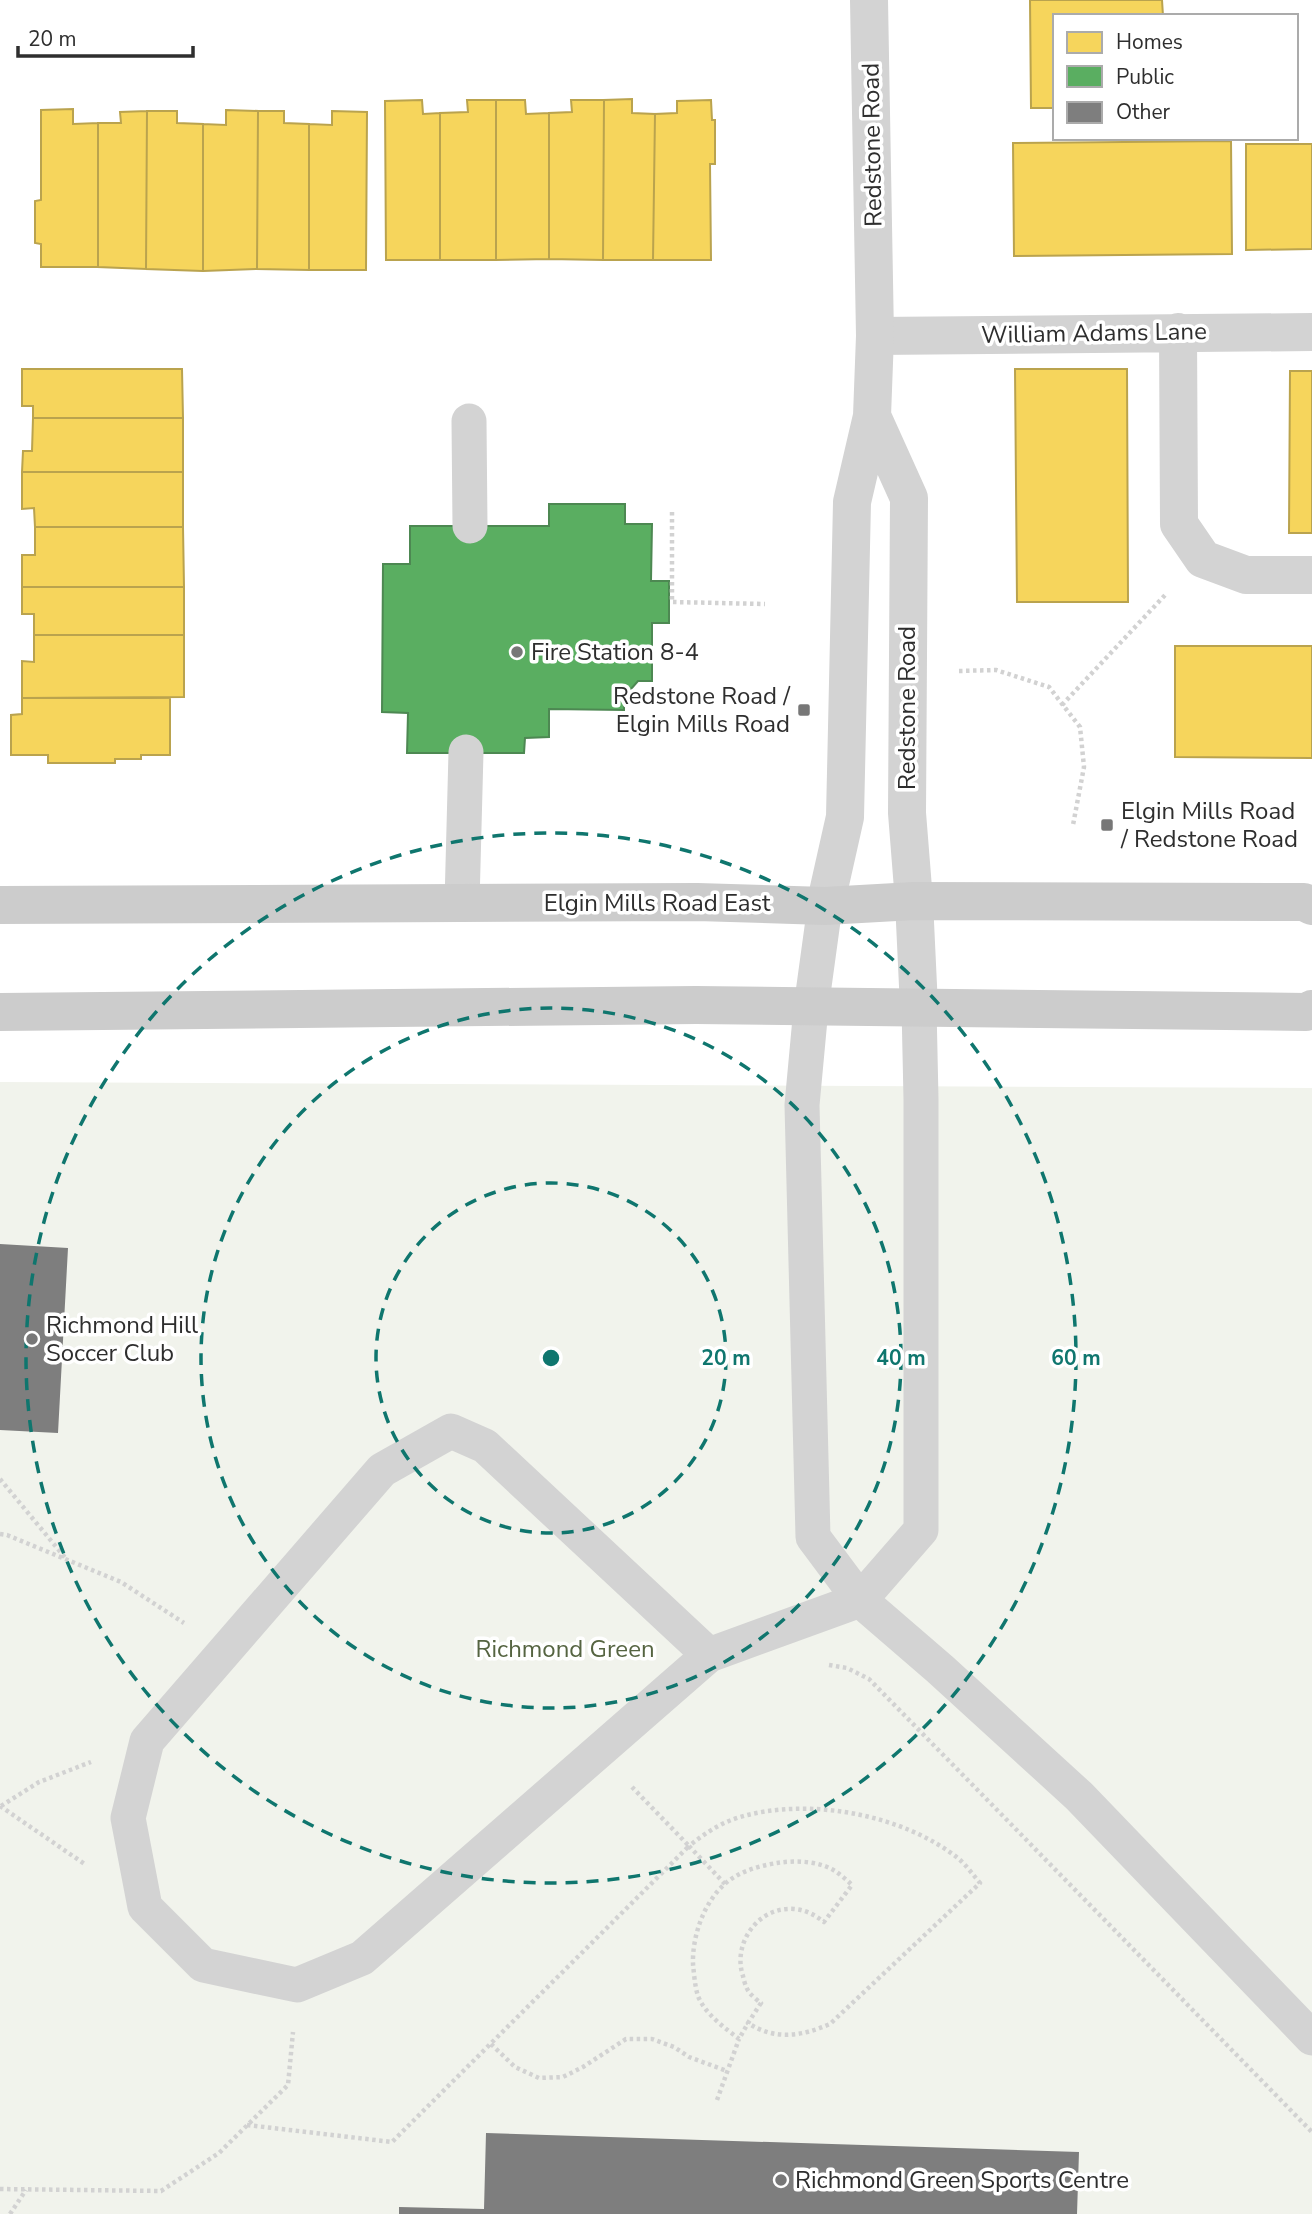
<svg xmlns="http://www.w3.org/2000/svg" width="1312" height="2214" font-family="'Nunito Sans',sans-serif">
<style>
.green{fill:#f1f3ec}
.homes{fill:#f6d55c;stroke:#baa34e;stroke-width:2}
.public{fill:#5aae61;stroke:#4d8852;stroke-width:2}
.building{fill:#7e7e7e}
.lines{fill:none;stroke-linecap:round;stroke-linejoin:round}
.path{stroke:#d2d2d2;stroke-width:4.5;stroke-dasharray:3.5 3.5;stroke-linecap:butt}
.service{stroke:#d3d3d3;stroke-width:35}
.minor{stroke:#d3d3d3;stroke-width:38}
.tertiary{stroke:#d3d3d3;stroke-width:38}
.secondary{stroke:#ccc;stroke-width:38}
.ring{fill:none;stroke:#0f766e;stroke-width:3.5;stroke-dasharray:12 9}
.poi-dot{fill:#777;stroke:#fff;stroke-width:2.5}
.labels{text-anchor:middle;stroke-width:7;stroke-linejoin:round;paint-order:stroke}
.street-label{font-size:24px;fill:#2e2e2e;stroke:#fff}
.poi-label{font-size:24px;fill:#2e2e2e;stroke:#fff;text-anchor:start}
.park-label{font-size:24px;fill:#556441;stroke:#fff}
.centre{fill:#0f766e;stroke:#fff;stroke-width:3.5}
.ring-label{font-size:21px;text-anchor:middle;font-weight:bold;fill:#0f766e;stroke:#fff;stroke-width:7;stroke-linejoin:round;paint-order:stroke}
</style>
<rect width="100%" height="100%" fill="#fff"/>
<!-- green -->
<path class="green" d="M0,1082L1312,1088V2214H0Z"/>
<!-- homes -->
<path class="homes" d="M1030,0H1162L1163,16H1055V108H1031Z
M632,99V113L655,114L653,260H603L604,100Z
M422,100L423,114L440,113V260H386L385,101Z
M467,100H496V260H440V113L468,112Z
M496,100H525L526,114L549,113V259L496,260Z
M571,100H604L603,260L549,259V113L572,112Z
M711,100L712,120H715V164H710L711,260H653L655,114L677,113V101Z
M73,109V124L98,123V267H41V244L35,243V201L41,200V110Z
M226,110L258,111L257,269L203,271V124L226,125Z
M147,111H177V123L203,124V271L146,269Z
M147,111L146,269L98,267V123H121L120,112Z
M258,111H284V123L309,124V270L257,269Z
M332,111L367,112L366,270H309V124L332,125Z
M1231,141L1232,254L1014,256L1013,143Z
M1246,144H1312V249L1246,250Z
M22,369H182L183,418H33V406H22Z
M1015,369H1127L1128,602H1017Z
M1290,371H1312V533H1289Z
M33,418H183V472H22L23,451H32Z
M22,472H183V527H35L34,508L22,509Z
M35,527H183L184,587H22V555H35Z
M22,587H184V635H34V614H22Z
M34,635H184V697L22,698V661L34,662Z
M1175,646H1312V758L1175,757Z
M22,698H170V755H141V759H115V763H48V755H11V715L22,714Z"/>
<!-- public -->
<path class="public" d="M549,504H625V524H652L651,581H669V623H652V681H638L624,697V710L549,709V737L525,738L524,753H407L408,713L382,712L383,564H410V526H549Z"/>
<!-- building -->
<path class="building" d="M0,1244L68,1248L58,1433L0,1430Z
M486,2133L1079,2152L1077,2214H399V2207L484,2209Z"/>
<g class="lines">
<!-- path -->
<path class="path" d="M672,512V602L765,604
M959,671L996,670L1049,687L1080,727L1084,767L1073,825
M1062,705L1167,593
M0,1479L67,1560
M0,1534L7,1535L121,1582L184,1623
M829,1665L847,1668L869,1679L1312,2132
M0,1806L86,1865
M1,1806L39,1782L91,1762
M725,1884L689,1846C704,1834 720,1823 740,1817C808,1797 903,1814 959,1859C967,1866 973,1875 980,1883L830,2024C802,2036 776,2041 748,2023L761,2003C757,2000 752,1996 749,1992C746,1988 744,1981 743,1976C732,1944 758,1906 794,1909C806,1910 815,1915 824,1922L852,1885C847,1880 841,1875 835,1871C819,1861 796,1860 777,1863C764,1865 748,1869 736,1876C707,1892 692,1933 693,1964C694,1974 695,1987 698,1996C705,2014 725,2028 739,2039L748,2023
M491,2044L515,2067L539,2078L563,2077L583,2067L626,2039H652L674,2047L689,2057L727,2071
M717,2100L739,2039
M247,2125L392,2142L689,1846L632,1787
M0,2189L161,2191L219,2153L288,2085L293,2032
M10,2214L26,2190"/>
<!-- service -->
<path class="service" d="M469,421L470,526
M462,903L466,752
M825,906L811,1008L802,1105L813,1537L860,1600L940,1669L1079,1796L1312,2038
M709,1655L485,1446L451,1431L382,1470L147,1741L128,1818L145,1907L203,1965L297,1985L362,1958L709,1655L860,1600L921,1530V1099L919,1007"/>
<!-- minor -->
<path class="minor" d="M1178,332L1179,524L1203,559L1246,575H1312
M875,336L1312,332"/>
<!-- tertiary -->
<path class="tertiary" d="M872,416L909,498L907,813L914,901L919,1007
M825,906L845,817L852,502L872,416L875,336L869,0"/>
<!-- secondary -->
<path class="secondary" d="M0,905L697,902L825,906L914,901L1304,902L1312,906
M0,1012L696,1005L1306,1012L1312,1009"/>
</g>
<!-- distance rings -->
<g class="ring">
<circle cx="551" cy="1358" r="175"/>
<circle cx="551" cy="1358" r="350"/>
<circle cx="551" cy="1358" r="525"/>
</g>
<!-- markers -->
<g class="poi-dot">
<circle cx="517" cy="652" r="7"/>
<rect x="797" y="703" width="14" height="14" rx="3.5"/>
<rect x="1100" y="818" width="14" height="14" rx="3.5"/>
<circle cx="32" cy="1339" r="7"/>
<circle cx="781" cy="2180" r="7"/>
</g>
<g class="labels">
<!-- street labels -->
<g class="street-label">
<text transform="translate(872 145) rotate(-91)" y="8">Redstone Road</text>
<text transform="translate(1094 333) rotate(-1)" y="8">William Adams Lane</text>
<text transform="translate(907 708) rotate(-90)" y="8">Redstone Road</text>
<text x="657" y="911">Elgin Mills Road East</text>
</g>
<!-- poi labels -->
<g class="poi-label">
<text x="531" y="660">Fire Station 8-4</text>
<text x="790" y="704" text-anchor="end">Redstone Road /<tspan x="790" dy="28">Elgin Mills Road</tspan></text>
<text x="1121" y="819">Elgin Mills Road<tspan x="1121" dy="28">/ Redstone Road</tspan></text>
<text x="46" y="1333">Richmond Hill<tspan x="46" dy="28">Soccer Club</tspan></text>
<text x="795" y="2188">Richmond Green Sports Centre</text>
</g>
<!-- park labels -->
<g class="park-label">
<text x="565" y="1657">Richmond Green</text>
</g>
</g>
<circle cx="551" cy="1358" r="10" class="centre"/>
<g class="ring-label">
<text x="726" y="1365">20 m</text>
<text x="901" y="1365">40 m</text>
<text x="1076" y="1365">60 m</text>
</g>
<!-- legend -->
<rect x="1053" y="14" width="245" height="126" fill="#ffffff" stroke="#ababab" stroke-width="2"/>
<rect x="1067" y="32" width="35" height="21" fill="#f6d55c" stroke="#ababab" stroke-width="2"/>
<text x="1116" y="49" font-size="21" fill="#2e2e2e">Homes</text>
<rect x="1067" y="66" width="35" height="21" fill="#5aae61" stroke="#ababab" stroke-width="2"/>
<text x="1116" y="84" font-size="21" fill="#2e2e2e">Public</text>
<rect x="1067" y="102" width="35" height="21" fill="#7e7e7e" stroke="#ababab" stroke-width="2"/>
<text x="1116" y="119" font-size="21" fill="#2e2e2e">Other</text>
<!-- scale -->
<path d="M18 46v10h175v-10" fill="none" stroke="#2e2e2e" stroke-width="3.5"/>
<text x="28" y="46" font-size="21" fill="#2e2e2e" stroke="#ffffff" stroke-width="5" paint-order="stroke">20 m</text>
</svg>
